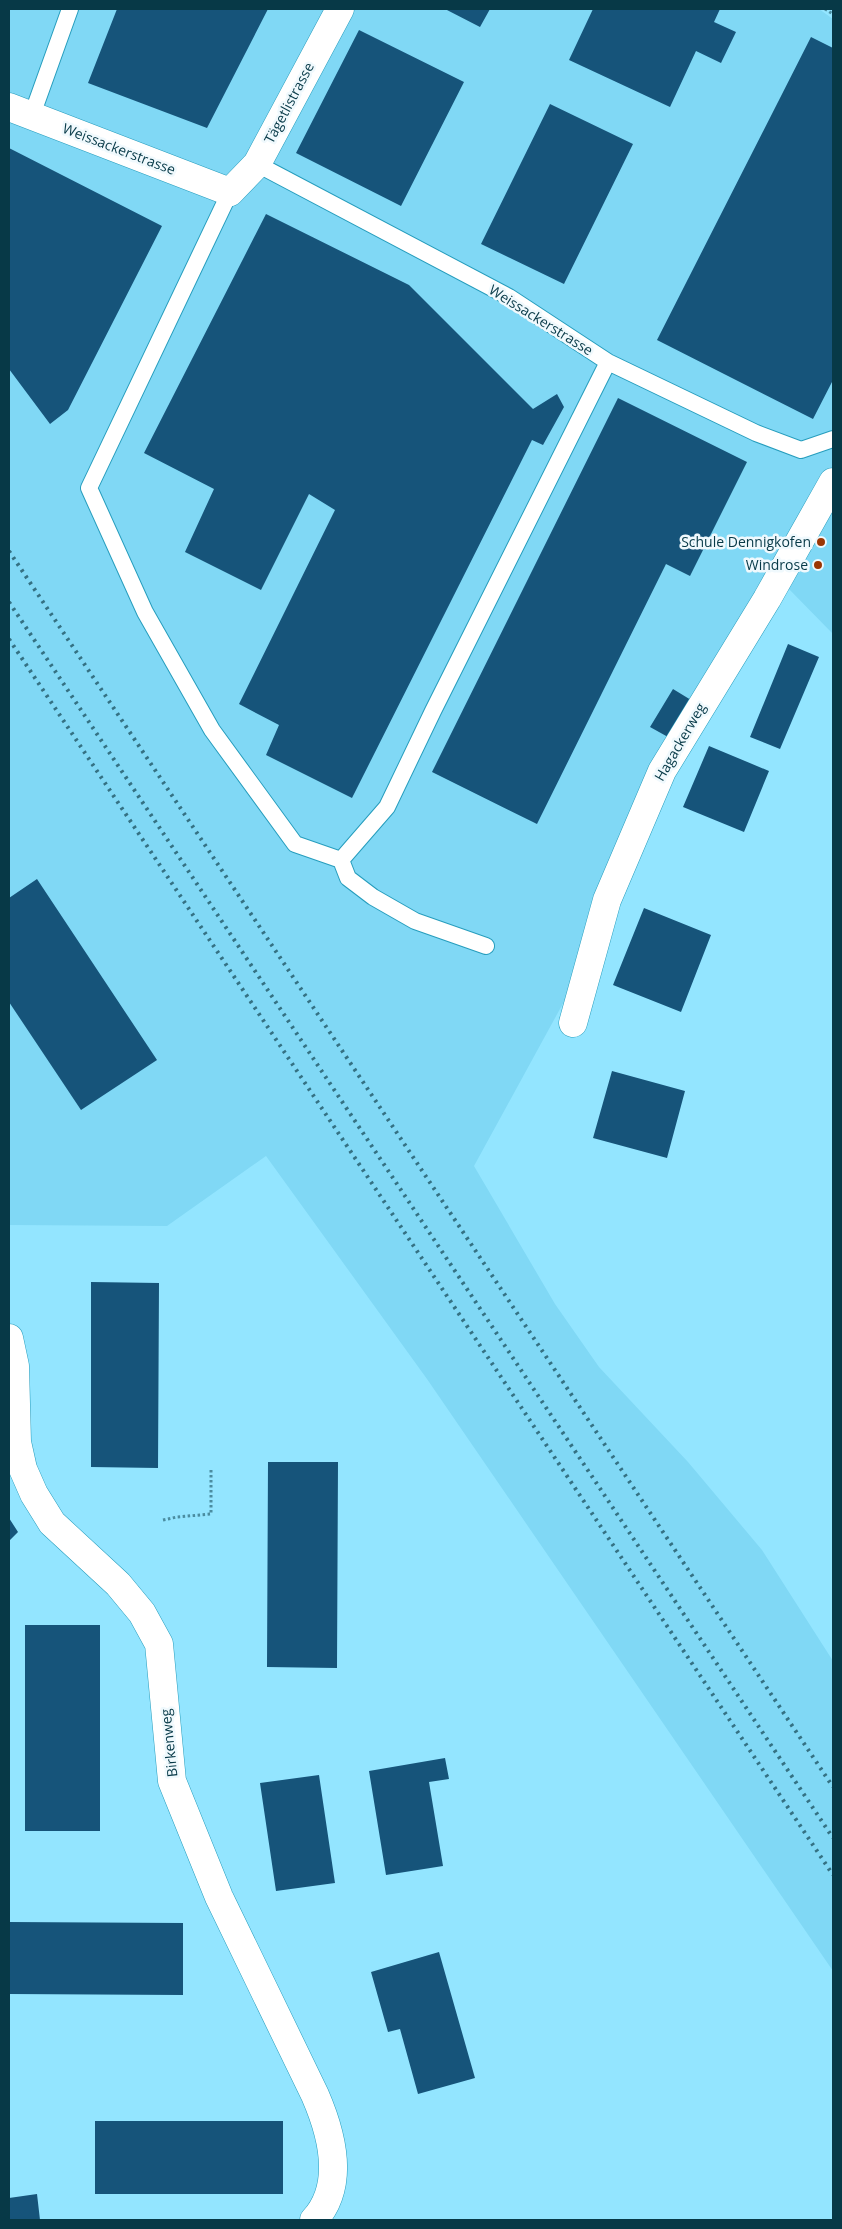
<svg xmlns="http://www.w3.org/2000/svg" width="842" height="2229" font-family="'Open Sans',sans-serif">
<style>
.built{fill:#80d8f5}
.building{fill:#16547a}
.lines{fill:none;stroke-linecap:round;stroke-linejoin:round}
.service-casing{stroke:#269dbd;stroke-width:18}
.minor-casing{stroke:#269dbd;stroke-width:29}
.path{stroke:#4b8da1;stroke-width:3;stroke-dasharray:2.5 2.5;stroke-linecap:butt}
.service{stroke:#fff;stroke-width:16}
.minor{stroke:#fff;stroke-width:28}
.rail{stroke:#347183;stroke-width:4;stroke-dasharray:2.5 5;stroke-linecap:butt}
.poi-dot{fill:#9b3604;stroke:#f0f9fd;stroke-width:2}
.labels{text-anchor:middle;stroke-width:5;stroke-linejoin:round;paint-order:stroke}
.street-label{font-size:14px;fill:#073947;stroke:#f0f9fd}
.poi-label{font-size:14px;fill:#073947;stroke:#f0f9fd;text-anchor:end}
</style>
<rect width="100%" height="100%" fill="#93e5ff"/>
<!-- built -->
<path class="built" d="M9,9H819L833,19V466L762,593L578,976L474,1166L555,1304L599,1367L688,1462L762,1550L833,1661V1971L427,1379L266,1156L167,1226L9,1225Z
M833,499V634L785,585Z"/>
<!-- building -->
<path class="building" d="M117,9H268L207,128L88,83Z
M445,9H490L480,27Z
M593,9H720L714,22L736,32L721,63L696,51L670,107L569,60Z
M359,30L464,82L401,206L296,153Z
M811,37L833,48V380L813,419L657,340Z
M550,104L633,144L564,284L481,244Z
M9,148L162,226L68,410L50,424L9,369Z
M266,214L409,285L533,409L557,394L564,407L543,445L532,440L352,798L266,755L279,725L239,704L335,510L309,494L261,590L185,552L214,489L144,453Z
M618,398L747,462L690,576L666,564L537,824L432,772Z
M788,644L819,657L780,749L750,737Z
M673,689L691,700L668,737L650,727Z
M709,746L769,771L744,832L683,807Z
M37,879L157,1060L81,1110L9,1002V898Z
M644,908L711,935L681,1012L613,985Z
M612,1071L685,1091L667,1158L593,1138Z
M91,1282L159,1283L158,1468L91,1467Z
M268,1462H338L337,1668L267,1667Z
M9,1518L18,1532L9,1541Z
M25,1625H100V1831H25Z
M445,1758L449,1779L429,1782L443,1866L386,1875L369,1771Z
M319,1775L335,1883L276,1891L260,1783Z
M9,1922L183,1923V1995L9,1994Z
M439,1952L475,2078L418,2094L400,2029L388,2032L371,1972Z
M95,2121H283V2194H95Z
M37,2194L40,2220H9V2198Z"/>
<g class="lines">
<!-- service casing -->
<g class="service-casing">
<path id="service" d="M32,115L70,9
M257,164L509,297L608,362L756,433L801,450L833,439
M230,192L89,488L145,612L212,730L295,844L341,860L387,807L433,711L608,362
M341,860L348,878L373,897L415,921L486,946"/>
</g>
<!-- minor casing -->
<g class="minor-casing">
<path id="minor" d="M9,107L230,192L257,164L340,9
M573,1023L607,900L662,771L767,599L833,482
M9,1338L15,1366L17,1442L23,1469L34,1494L52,1523L118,1584L142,1613L159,1644L172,1781L219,1897L315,2095C332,2134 346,2185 314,2220"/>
</g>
<!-- path -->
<path class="path" d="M825,9L833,14
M163,1520L177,1517L211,1514V1468"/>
<!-- service -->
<use href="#service" class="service"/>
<!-- minor -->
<use href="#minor" class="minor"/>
<!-- rail -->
<path class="rail" d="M9,551L833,1787
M9,602L833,1838
M9,639L833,1875"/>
</g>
<!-- markers -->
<g class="poi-dot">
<circle cx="821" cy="542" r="5"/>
<circle cx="818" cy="565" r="5"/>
</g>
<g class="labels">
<!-- street labels -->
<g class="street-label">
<text transform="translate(289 103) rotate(-62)" y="5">Tägetlistrasse</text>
<text transform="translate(119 149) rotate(21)" y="5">Weissackerstrasse</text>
<text transform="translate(541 320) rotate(32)" y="5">Weissackerstrasse</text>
<text transform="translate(680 742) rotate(-60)" y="5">Hagackerweg</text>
<text transform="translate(169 1743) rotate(-96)" y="5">Birkenweg</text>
</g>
<!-- poi labels -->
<g class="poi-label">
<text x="811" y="547">Schule Dennigkofen</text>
<text x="808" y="570">Windrose</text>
</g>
</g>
<!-- border -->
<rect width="842" height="2229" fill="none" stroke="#073947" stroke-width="20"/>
</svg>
